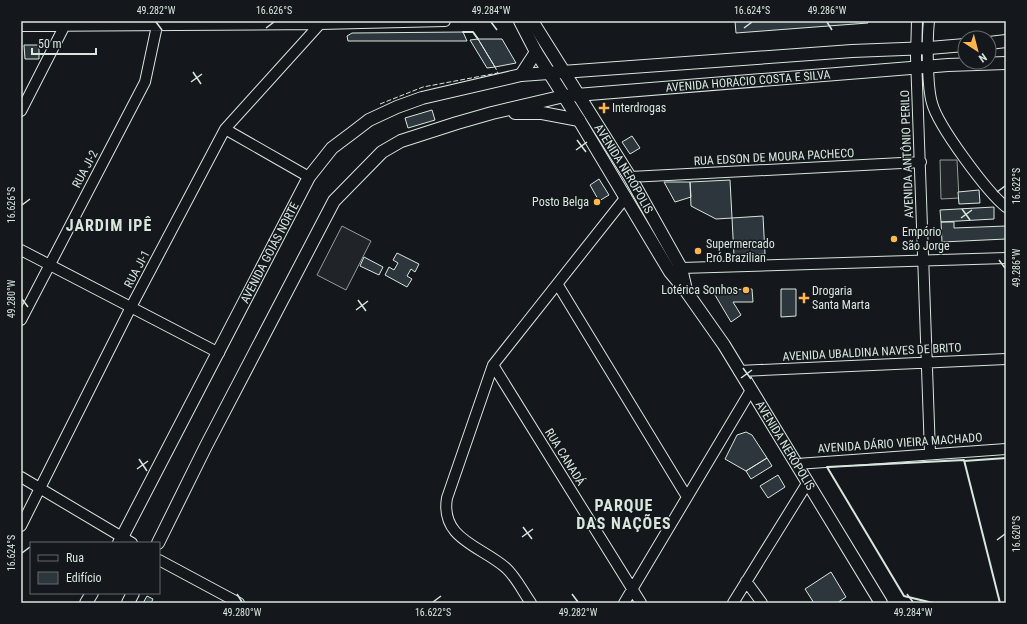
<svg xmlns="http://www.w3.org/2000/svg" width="1027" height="624" font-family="'Roboto Condensed',sans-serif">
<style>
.pitch{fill:#202428;stroke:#939e99}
.building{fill:#2c363c;stroke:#d8e6dc}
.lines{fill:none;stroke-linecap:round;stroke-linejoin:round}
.minor-casing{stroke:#d8e6dc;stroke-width:12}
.major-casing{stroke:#d8e6dc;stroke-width:14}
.minor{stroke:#14181c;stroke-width:10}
.major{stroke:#14181c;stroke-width:12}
.fence{stroke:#d8e6dc;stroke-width:1;stroke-dasharray:5 2;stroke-linecap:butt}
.wall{stroke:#d8e6dc;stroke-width:2}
.ticks{fill:none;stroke:#d8e6dc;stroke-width:1.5}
.poi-dot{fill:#ffb74d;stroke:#14181c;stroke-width:1.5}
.labels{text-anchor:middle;stroke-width:3;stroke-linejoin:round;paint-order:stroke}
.street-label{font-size:12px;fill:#d8e6dc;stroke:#14181c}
.poi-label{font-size:12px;fill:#d8e6dc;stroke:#14181c;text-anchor:start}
.district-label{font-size:16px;font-weight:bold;letter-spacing:1px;fill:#d8e6dc;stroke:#14181c}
.neatline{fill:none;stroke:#d8e6dc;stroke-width:1.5}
.ticks-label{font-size:10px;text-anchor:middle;fill:#d8e6dc}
</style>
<rect width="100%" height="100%" fill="#14181c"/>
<!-- pitch -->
<path class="pitch" d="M940,160H957L959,198L941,199Z
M342,226L371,241L346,290L317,275Z"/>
<!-- building -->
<path class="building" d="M735,21H868V23L736,33Z
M463,32L467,41H348L347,36L352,33Z
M478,39H502L516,63L495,67Z
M478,39L495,67L487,68L470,40Z
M24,45H39V59H25Z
M432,110L435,120L408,128L405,118Z
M632,136L640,148L630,154L622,142Z
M599,179L609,195L599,201L590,185Z
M730,180L732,218L716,219L691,206L690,182Z
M664,182H690L691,197L675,202Z
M979,190L980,203L959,204L958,192Z
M994,207V219L941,222L940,210Z
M763,216L765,254L734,256L732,218Z
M941,222H954V228L1006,226V239L942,242Z
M397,253L419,264L415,272L411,269L407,276L412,279L407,287L385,275L389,267L394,270L398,263L393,260Z
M364,257L383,267L379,275L360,266Z
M752,289L753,302H733L741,315L731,322L715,295L717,290Z
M781,289H796V316L781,317Z
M746,432L752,435L767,458L746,471L725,459L737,435Z
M767,458L772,466L751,479L746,471Z
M778,475L785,487L768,498L760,486Z
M831,572L846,597L837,603H814L805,589Z
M147,596L153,599L151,603H143Z"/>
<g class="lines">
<!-- minor casing -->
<g class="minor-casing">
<path id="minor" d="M917,21L916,57L930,453
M929,21C927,39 927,86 932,103C938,126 987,192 1006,207
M21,26L320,24L445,21
M21,111L65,25
M225,129L309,177
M630,177L921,162
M21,250L219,353
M675,270L681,268L1006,258
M558,285L687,497
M21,320L145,82L158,21
M493,365L641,603
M739,371L1006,359
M797,464L1006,449
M21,477L132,543
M21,526L131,307L225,129L320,24
M159,560L239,603
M746,581L762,603
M531,603C523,592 516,577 506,568C481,546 440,539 447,498L493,365L626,197
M624,603L751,390
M733,603L808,482"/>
</g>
<!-- major casing -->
<g class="major-casing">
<g id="major">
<path id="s1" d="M520,21L536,52L579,120L670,272L686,291L724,345L881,603"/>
<path id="s2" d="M532,21L630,177L681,268L686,290"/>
<path d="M989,43L1006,41"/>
<path d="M521,75L536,52"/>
<path d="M515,113H542L579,120"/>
<path id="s3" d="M119,543L309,177L332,148L352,133L369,120L397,107L422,98L521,75L852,51L929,48L965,45"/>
<path id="s4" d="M158,543L206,446L334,201L382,152L401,141L457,123L492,113L564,96L948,65L1006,63"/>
<path d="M86,603L92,593"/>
<path d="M128,603L133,593"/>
</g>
</g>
<!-- minor -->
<use href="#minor" class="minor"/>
<!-- major -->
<use href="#major" class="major"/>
<!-- fence -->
<path class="fence" d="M380,104L423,87L498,73L495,67"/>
<!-- wall -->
<path class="wall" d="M463,32H473L478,39
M964,461L1006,458
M933,603L904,596L827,467L964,460L1000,603"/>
</g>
<!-- ticks -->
<path class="ticks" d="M156,22L162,30M491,22L497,30M827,22L832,30M266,28L274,22M744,28L752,22M193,72L201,84M191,82L202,74M577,140L586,152M576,150L587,142M997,192L1005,186M22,205L30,199M962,209L970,220M961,218L972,210M999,260L1005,268M22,299L28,307M358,300L366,311M356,310L368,301M743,368L751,379M741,378L752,370M139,459L147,471M137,469L148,461M523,527L532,539M522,537L533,529M997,540L1005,534M22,553L30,547M237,594L242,602M572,594L578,602M907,594L913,602M433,602L441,596"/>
<!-- markers -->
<g class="poi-dot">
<path d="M602 102h4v4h4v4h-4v4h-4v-4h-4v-4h4z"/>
<circle cx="597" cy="202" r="4"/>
<circle cx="894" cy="239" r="4"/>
<circle cx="698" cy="251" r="4"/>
<circle cx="746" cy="290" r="4"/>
<path d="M802 292h4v4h4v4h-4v4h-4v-4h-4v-4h4z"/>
</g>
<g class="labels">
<!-- street labels -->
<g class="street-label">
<text dy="4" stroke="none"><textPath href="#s4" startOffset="829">AVENIDA HORÁCIO COSTA E SILVA</textPath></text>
<text transform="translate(907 154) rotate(-92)" y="4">AVENIDA ANTÔNIO PERILO</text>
<text transform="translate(774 157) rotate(-3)" y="4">RUA EDSON DE MOURA PACHECO</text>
<text transform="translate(85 169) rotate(-62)" y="4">RUA JI-2</text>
<text dy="4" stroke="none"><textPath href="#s2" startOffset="174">AVENIDA NERÓPOLIS</textPath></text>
<text dy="4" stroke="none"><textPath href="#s3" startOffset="327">AVENIDA GOIÁS NORTE</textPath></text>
<text transform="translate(137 269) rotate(-62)" y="4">RUA JI-1</text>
<text transform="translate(872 352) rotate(-3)" y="4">AVENIDA UBALDINA NAVES DE BRITO</text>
<text transform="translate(900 443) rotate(-4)" y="4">AVENIDA DÁRIO VIEIRA MACHADO</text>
<text dy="4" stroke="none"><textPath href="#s1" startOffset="501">AVENIDA NERÓPOLIS</textPath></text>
<text transform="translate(565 457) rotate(58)" y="4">RUA CANADÁ</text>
</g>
<!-- poi labels -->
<g class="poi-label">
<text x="612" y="112">Interdrogas</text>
<text x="589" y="206" text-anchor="end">Posto Belga</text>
<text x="902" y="236">Empório<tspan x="902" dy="14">São Jorge</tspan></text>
<text x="706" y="248">Supermercado<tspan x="706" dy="14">Pró Brazilian</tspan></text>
<text x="738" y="294" text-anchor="end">Lotérica Sonhos</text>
<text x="812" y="295">Drogaria<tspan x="812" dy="14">Santa Marta</tspan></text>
</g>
<!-- district labels -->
<g class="district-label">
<text x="109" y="231">JARDIM IPÊ</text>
<text x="624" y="511">PARQUE<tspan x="624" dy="18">DAS NAÇÕES</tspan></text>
</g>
</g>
<!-- border -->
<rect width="1027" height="624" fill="none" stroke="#14181c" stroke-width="44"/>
<!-- legend -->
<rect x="30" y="542" width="130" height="52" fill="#14181c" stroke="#626a69"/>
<rect x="38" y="555" width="20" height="6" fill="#14181c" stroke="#626a69"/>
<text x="66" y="562" font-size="12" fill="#d8e6dc">Rua</text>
<rect x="38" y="572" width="20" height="12" fill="#2c363c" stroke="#626a69"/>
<text x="66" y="582" font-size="12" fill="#d8e6dc">Edifício</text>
<!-- north arrow -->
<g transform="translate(977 50) rotate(144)"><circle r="19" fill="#14181c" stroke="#626a69"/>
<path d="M0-3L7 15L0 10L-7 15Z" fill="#ffb74d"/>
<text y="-6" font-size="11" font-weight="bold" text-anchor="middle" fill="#d8e6dc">N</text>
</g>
<!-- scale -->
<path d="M32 48v6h64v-6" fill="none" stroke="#d8e6dc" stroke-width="2"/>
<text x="38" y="48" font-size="12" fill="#d8e6dc" stroke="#14181c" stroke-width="3" paint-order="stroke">50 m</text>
<rect x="22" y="22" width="983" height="580" class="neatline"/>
<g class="ticks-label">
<text x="156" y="14">49.282°W</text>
<text x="274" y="14">16.626°S</text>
<text x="491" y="14">49.284°W</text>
<text x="752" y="14">16.624°S</text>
<text x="827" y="14">49.286°W</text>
<text transform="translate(1016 186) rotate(-90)" y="4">16.622°S</text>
<text transform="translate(11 205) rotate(-90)" y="4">16.626°S</text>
<text transform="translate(1016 268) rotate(-90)" y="4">49.286°W</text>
<text transform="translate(11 299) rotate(-90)" y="4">49.280°W</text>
<text transform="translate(1016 534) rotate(-90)" y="4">16.620°S</text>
<text transform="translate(11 553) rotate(-90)" y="4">16.624°S</text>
<text x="242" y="616">49.280°W</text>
<text x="433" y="616">16.622°S</text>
<text x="578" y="616">49.282°W</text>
<text x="913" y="616">49.284°W</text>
</g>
</svg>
